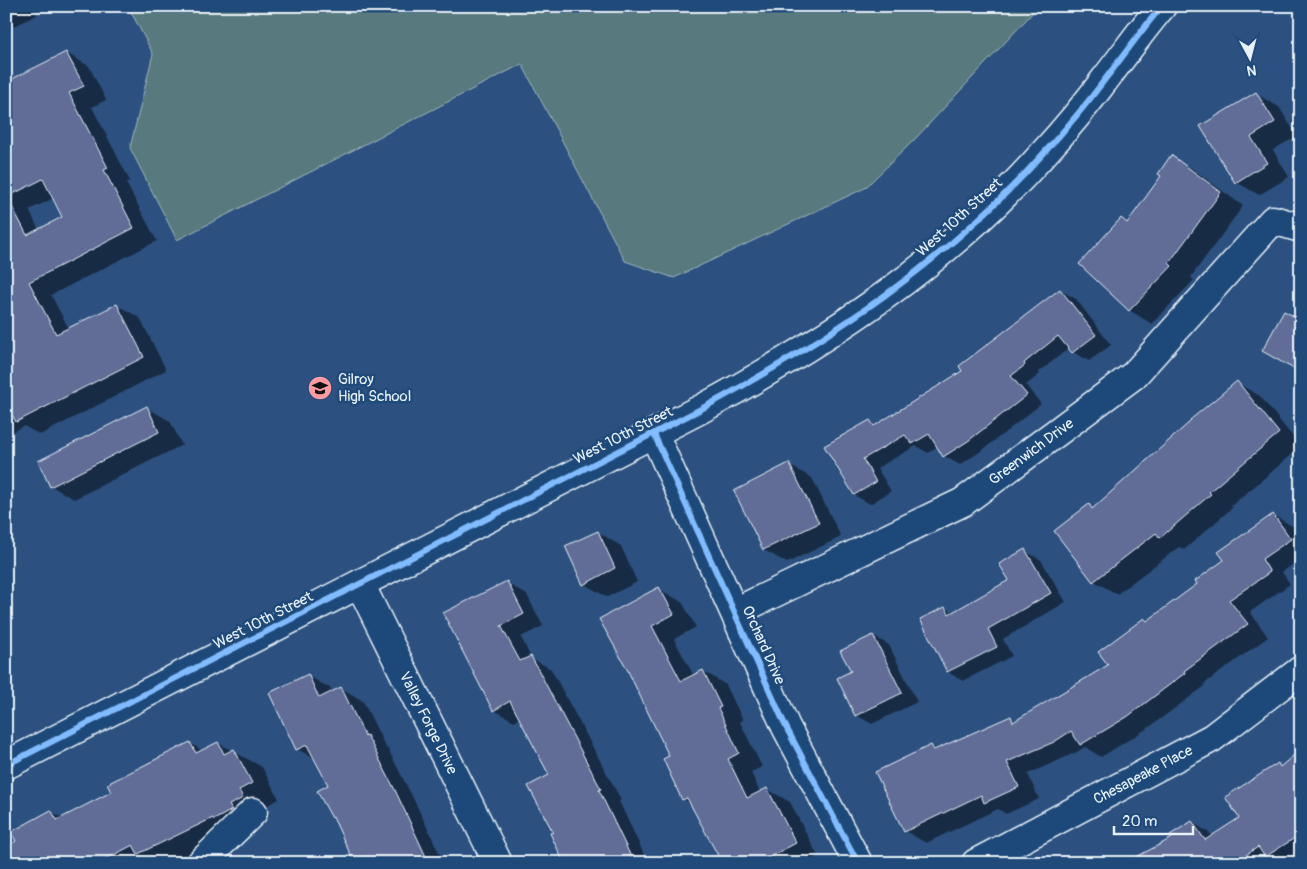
<svg xmlns="http://www.w3.org/2000/svg" width="1307" height="869" font-family="Pangolin,sans-serif">
<style>
.green{fill:#597a7e;stroke:#a0b6bb}
.shadow{fill:#0007;fill-rule:evenodd}
.building{fill:#626d97;stroke:#e8f1f8;fill-rule:evenodd}
.lines{fill:none;stroke-linecap:round;stroke-linejoin:round}
.minor-casing{stroke:#e8f1f8;stroke-width:31}
.minor{stroke:#1f4a7a;stroke-width:28}
.cycleway-casing{stroke:#1f4a7a;stroke-width:9}
.cycleway{stroke:#80bcff;stroke-width:6}
.labels{text-anchor:middle;stroke-width:5;stroke-linejoin:round;paint-order:stroke}
.street-label{font-size:15px;fill:#e8f1f8;stroke:#1f4a7a}
.poi-label{font-size:15px;fill:#e8f1f8;stroke:#1f4a7a;text-anchor:start}
</style>
<rect width="100%" height="100%" fill="#2c5180"/>
<filter id="ink" filterUnits="userSpaceOnUse"><feTurbulence type="fractalNoise" baseFrequency=".02" numOctaves="2"/><feDisplacementMap in="SourceGraphic" scale="10" xChannelSelector="R" yChannelSelector="G"/><feConvolveMatrix kernelMatrix="1 2 1 2 8 2 1 2 1" color-interpolation-filters="sRGB"/></filter>
<g filter="url(#ink)">
<!-- green -->
<path class="green" d="M128,6H1039L916,138L865,188L674,278L625,261L522,64L177,240L130,148L153,54Z"/>
<!-- shadow -->
<path class="shadow" d="M6,6H33L37,15L6,30Z
M66,53L89,66L106,100L92,107L130,181L126,183L157,241L51,295L69,329L117,305L140,318L166,370L40,435L24,426L6,435V83ZM54,198L64,218L39,230L29,210Z
M1296,90L1301,91V129L1292,124Z
M1256,94L1279,107L1297,136L1273,150L1289,177L1259,195L1236,182Z
M1171,157L1194,170L1243,206L1191,277L1194,280L1152,324L1129,310L1121,219L1128,223L1163,176Z
M1060,290L1076,299L1111,345L1089,361L1073,352L1069,348L1039,372L1040,374L1026,385L1041,404L984,449L960,465L944,456L938,446L928,453L916,446L877,468L891,491L870,504L854,495L870,421L877,426L964,371Z
M1237,383L1260,396L1301,447L1231,506L1233,507L1184,550L1179,547L1117,594L1094,581L1089,506L1094,509Z
M147,408L170,421L182,445L74,499L51,486Z
M789,465L812,478L841,537L787,563L764,550L736,491Z
M6,508L15,526L6,531Z
M1273,515L1294,527L1301,536V559L1282,572L1290,584L1250,612L1268,637L1204,684L1205,686L1148,728L1101,757L1085,747L1075,753L1028,774L1039,799L1006,814L998,809L926,843L905,831L931,746L938,750L1011,718L1017,722L1109,665L1144,619L1149,622L1199,584Z
M598,532L621,546L637,582L607,597L584,584Z
M1025,551L1041,560L1066,602L1003,639L1012,656L963,681L948,672L945,608L954,613L1010,580Z
M507,583L527,595L543,626L521,637L531,658L551,669L621,800L619,801L648,863H566L555,832L551,775L520,718L514,721L494,710L445,614Z
M659,589L682,602L696,627L674,639L694,676L703,671L726,685L743,720L740,722L762,767L751,772L760,793L767,789L790,802L818,856L813,859L815,863H723L693,805L683,799L671,757L627,666Z
M873,636L889,645L917,702L872,724L856,715L852,672Z
M308,676L330,688L332,693L341,688L363,701L386,748L388,749L416,804L444,863H358L355,861L335,819L333,817L330,786L317,760L297,749Z
M190,743L203,751L218,743L262,767L279,799L266,806L270,815L257,821L259,827L243,835L241,833L181,863H12L17,842L51,812L63,818L113,792Z
M1301,751V858L1294,863H1276L1274,861L1271,863H1189L1192,822L1214,836L1241,818L1278,765L1282,767Z"/>
<!-- building -->
<path class="building" d="M66,52L84,86L69,93L108,168L104,170L134,228L29,282L56,334L117,304L144,357L16,422L6,405V82ZM43,179L62,217L27,235L7,197Z
M1256,92L1275,122L1251,137L1267,163L1235,183L1200,126Z
M1171,155L1221,192L1169,263L1172,266L1129,311L1079,264L1121,218L1127,223L1161,176L1158,174Z
M1060,289L1096,335L1072,353L1058,336L1024,363L1025,365L1011,376L1027,395L968,441L943,457L929,434L912,444L905,435L863,459L876,482L854,495L824,446L870,420L874,426L962,371L959,366Z
M1284,311L1301,320V373L1262,351Z
M1237,381L1279,433L1209,492L1211,494L1160,538L1156,533L1093,582L1054,531L1089,504L1092,509L1191,421L1190,420Z
M147,406L159,432L50,487L38,461Z
M789,463L819,523L763,550L734,491Z
M1273,514L1291,539L1262,559L1270,572L1229,600L1248,624L1184,671L1185,673L1127,717L1080,745L1071,731L1054,742L1007,762L1019,787L984,803L981,795L904,832L875,772L931,745L934,750L1011,716L1013,722L1108,665L1098,652L1144,618L1147,621L1197,584L1195,581L1224,560L1218,552Z
M598,531L615,568L583,585L565,546Z
M1025,549L1051,593L988,629L997,647L947,672L920,619L945,607L949,614L1009,580L999,564Z
M507,581L524,614L501,626L520,661L531,656L601,789L599,790L634,863H564L550,833L553,832L528,786L549,775L510,701L493,711L443,613Z
M659,587L674,614L652,626L681,681L703,670L721,707L718,708L739,753L728,759L747,798L767,788L796,843L758,863H722L687,798L682,800L663,759L669,756L626,667L599,619Z
M873,635L902,693L855,716L837,678L851,671L840,651Z
M308,674L319,698L341,687L365,736L367,735L395,790L429,863H371L368,856L354,862L333,817L332,818L317,791L328,785L307,745L296,750L269,693Z
M190,742L196,753L218,742L224,754L234,749L252,783L239,790L243,798L229,805L232,810L214,820L213,818L138,854L133,845L98,863H11L6,854V847L16,841L11,832L51,810L57,820L111,792L107,784Z
M1301,749V834L1265,857L1258,847L1234,863H1125L1172,838L1170,835L1192,821L1205,840L1239,818L1225,797L1278,763L1280,767Z"/>
<g class="lines">
<!-- minor casing -->
<g class="minor-casing">
<g id="minor">
<path d="M654,434L786,727L858,863"/>
<path id="s1" d="M360,584L498,863"/>
<path id="s2" d="M735,612L963,502L1134,375L1273,220L1301,228"/>
<path d="M6,765L701,409C828,340 946,263 1043,154C1065,130 1086,105 1106,78C1125,54 1142,29 1162,6"/>
<path d="M201,863L253,812"/>
<path id="s3" d="M976,863L1212,738L1301,670"/>
</g>
</g>
<!-- minor -->
<use href="#minor" class="minor"/>
<!-- cycleway casing -->
<g class="cycleway-casing">
<path id="cycleway" d="M654,434L786,727L858,863
M6,765L701,409C828,340 946,263 1043,154C1065,130 1086,105 1106,78C1125,54 1142,29 1162,6"/>
</g>
<!-- cycleway -->
<use href="#cycleway" class="cycleway"/>
</g>
</g>
<!-- icons -->
<defs>
<g id="school-disc" transform="scale(1.25)"><circle r="9.5" fill="#ff9aa2" stroke="#1f4a7a"/><path d="M0-5L7-2L0 1L-7-2ZM-4 1L0 2.5L4 1V4Q0 6-4 4Z" fill="#111"/></g>
</defs>
<g fill-rule="evenodd">
<use href="#school-disc" x="320" y="388"/>
</g>
<g class="labels">
<!-- street labels -->
<g class="street-label">
<text transform="translate(959 217) rotate(-42)" y="5">West 10th Street</text>
<text transform="translate(623 435) rotate(-27)" y="5">West 10th Street</text>
<text dy="5" stroke="none"><textPath href="#s2" startOffset="338">Greenwich Drive</textPath></text>
<text transform="translate(263 620) rotate(-27)" y="5">West 10th Street</text>
<text transform="translate(764 645) rotate(66)" y="5">Orchard Drive</text>
<text dy="5" stroke="none"><textPath href="#s1" startOffset="155">Valley Forge Drive</textPath></text>
<text dy="5" stroke="none"><textPath href="#s3" startOffset="189">Chesapeake Place</textPath></text>
</g>
<!-- poi labels -->
<g class="poi-label">
<text x="338" y="384">Gilroy<tspan x="338" dy="17">High School</tspan></text>
</g>
</g>
<!-- margin -->
<rect width="1307" height="869" fill="none" stroke="#1f4a7a" stroke-width="25"/>
<rect x="12" y="12" width="1282" height="844" fill="none" stroke="#e8f1f8" stroke-width="2" filter="url(#ink)"/>
<!-- north arrow -->
<g transform="translate(1250 58) rotate(173)" stroke="#1f4a7a" stroke-width="4" paint-order="stroke">
<path d="M0-4L9 19L0 12L-9 19Z" fill="#e8f1f8"/>
<text y="-8" font-size="14" font-weight="bold" text-anchor="middle" fill="#e8f1f8">N</text>
</g>
<!-- scale -->
<path d="M1114 826v8h79v-8" fill="none" stroke="#e8f1f8" stroke-width="2.5"/>
<text x="1122" y="826" font-size="15" fill="#e8f1f8" stroke="#1f4a7a" stroke-width="4" paint-order="stroke">20 m</text>
</svg>
